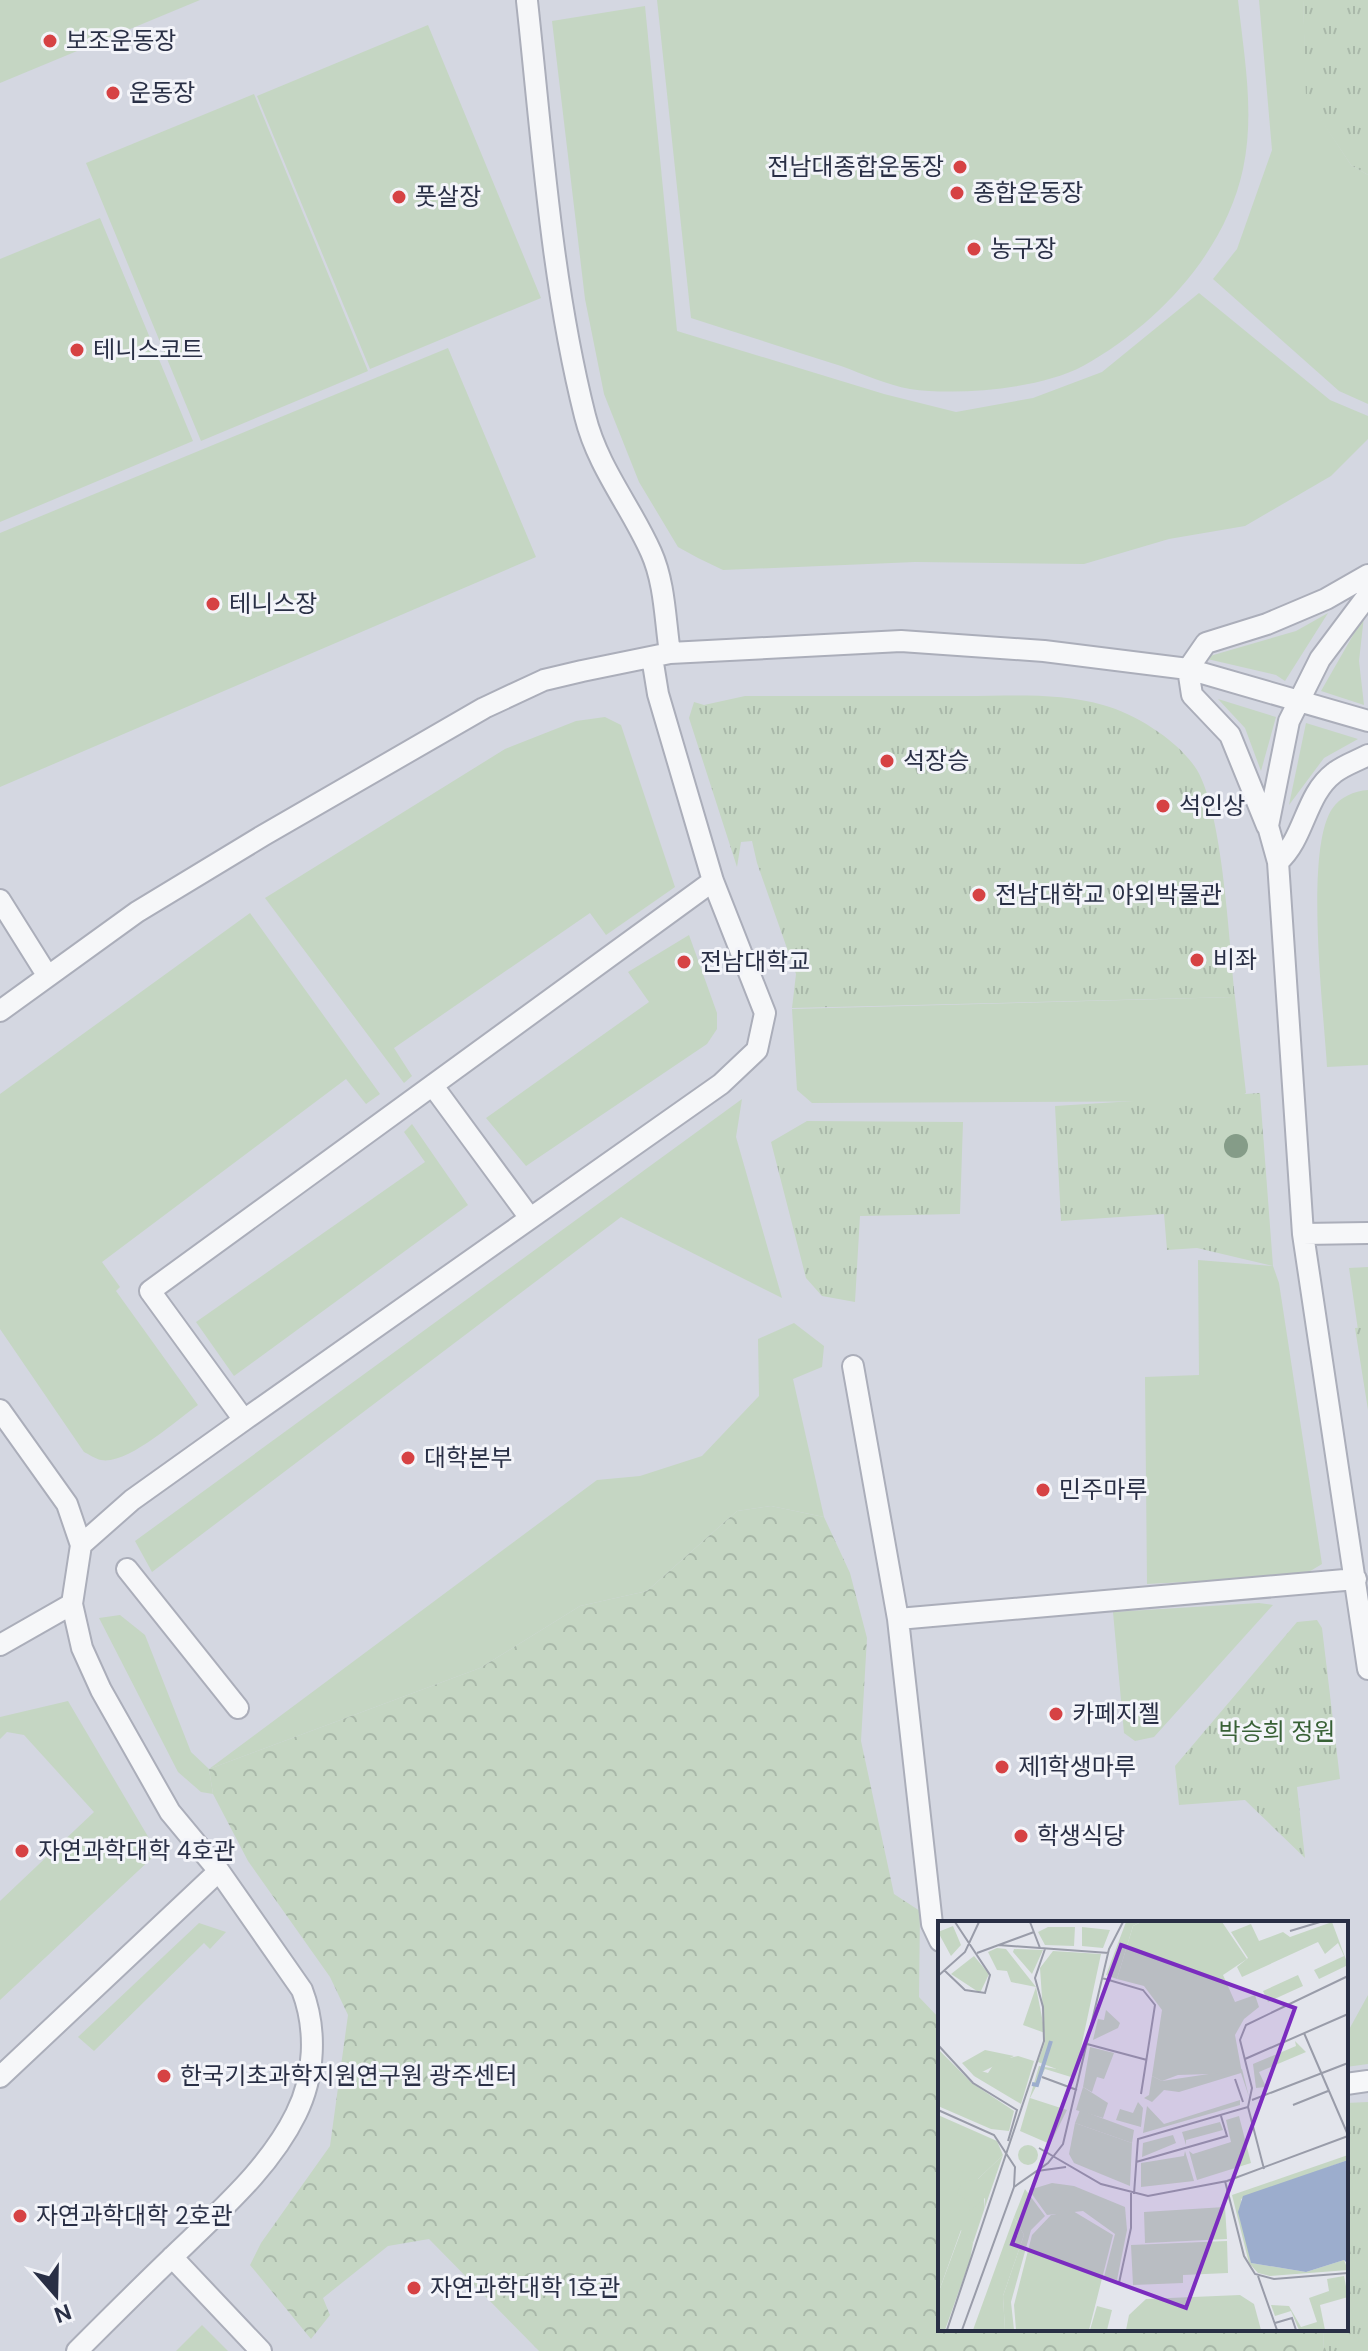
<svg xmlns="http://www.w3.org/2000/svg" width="1368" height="2351" font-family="'DM Sans','Noto Sans KR',sans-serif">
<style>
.built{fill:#d4d7e1;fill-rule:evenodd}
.green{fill:#c5d6c3}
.forest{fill:url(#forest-crowns)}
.park{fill:url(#park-tufts)}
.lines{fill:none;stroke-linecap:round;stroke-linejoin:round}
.lane-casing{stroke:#abaeba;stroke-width:24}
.lane{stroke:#f6f7f9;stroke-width:20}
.tree{fill:#859c88}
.poi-dot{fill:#d64244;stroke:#f3f4f9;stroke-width:3}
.labels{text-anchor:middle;stroke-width:6;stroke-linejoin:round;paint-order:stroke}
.poi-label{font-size:24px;fill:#292f45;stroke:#f3f4f9;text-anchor:start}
.park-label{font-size:24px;fill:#386136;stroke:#f3f4f9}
.inset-river{fill:none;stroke:#9cadcd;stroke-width:4}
.inset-road{fill:none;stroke:#999ca9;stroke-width:2}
.view{fill:#7b2cbf;fill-opacity:0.15;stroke:#7b2cbf;stroke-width:4}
.inset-edge{fill:none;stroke:#292f45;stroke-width:4}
</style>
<defs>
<pattern id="forest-crowns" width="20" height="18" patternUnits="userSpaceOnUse" patternTransform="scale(2)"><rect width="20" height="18" fill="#c5d6c3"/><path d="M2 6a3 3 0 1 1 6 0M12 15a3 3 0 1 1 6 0" fill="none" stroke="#a9b8a9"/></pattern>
<pattern id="park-tufts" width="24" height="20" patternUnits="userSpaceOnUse" patternTransform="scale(2)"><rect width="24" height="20" fill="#c5d6c3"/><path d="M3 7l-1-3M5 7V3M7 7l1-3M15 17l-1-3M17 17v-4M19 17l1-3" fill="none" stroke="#a9b8a9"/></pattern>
</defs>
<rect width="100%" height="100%" fill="#e3e5ec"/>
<!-- built -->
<path class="built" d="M0,0H1368V2351H0ZM940,1923H1346V2329H940Z"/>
<!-- green -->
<path class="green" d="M0,0H200L0,83Z
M657,0H1238C1244,56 1255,113 1243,169C1225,253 1157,325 1083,366C1040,389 958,396 910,389C887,385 863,374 841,366C791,350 741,334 691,318Z
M1259,0H1303L1307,98L1351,165L1368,175V404L1339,391L1213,279L1237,249L1272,150Z
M645,6L677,331L884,394L956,412L1033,398L1102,372L1199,293L1330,400L1368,416V439L1331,476L1245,526L1169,539L1084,564L915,562L723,570L698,558L678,547L639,482L604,394L585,299L552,21Z
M428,25L541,298L370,369L257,96Z
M254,94L368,371L201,441L86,163Z
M100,218L193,441L0,522V259Z
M448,348L536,557L0,787V533Z
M1328,613L1285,681L1276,675L1203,658L1296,631Z
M1364,616L1359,661L1364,705L1321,691Z
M1218,699L1276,717L1261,771L1245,728Z
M605,717L621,725L675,887L606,935L590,913L394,1048L412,1076L404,1083L265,898L505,749L576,721Z
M1306,723L1358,739L1324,758L1289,805Z
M1368,790V1065L1327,1067C1324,1014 1304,851 1332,809C1340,797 1354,791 1368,790Z
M250,913L380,1094L366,1104L346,1079L102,1262L120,1287L116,1291L198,1405C176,1420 128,1465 101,1460C95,1459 89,1454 84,1452L0,1329V1094Z
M689,935L717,1013V1029L707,1044L526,1166L486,1118L649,1002L628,972Z
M1235,997L1246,1093L1233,1101L812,1103L797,1090L792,1009Z
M742,1099L736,1137L782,1298L621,1217L152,1572L135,1541Z
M412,1124L468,1205L234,1376L196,1322L425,1162L404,1132Z
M1198,1260L1273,1266L1279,1283L1322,1564L1302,1576L1147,1584L1145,1377L1199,1375Z
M1368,1267V1360L1362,1357L1349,1268Z
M794,1323L824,1346L822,1367L793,1379L824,1517L771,1506L737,1511L647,1591L580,1606L480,1668L209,1769L213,1794L201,1792L178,1772L99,1618L120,1615L145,1635L191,1752L209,1769L597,1480L640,1476L702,1456L759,1396L758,1339Z
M1259,1603L1273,1605L1154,1737L1135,1741L1124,1733L1113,1612Z
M68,1701L153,1845V1857L0,2000V1901L94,1812L24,1735L7,1732L0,1739V1717Z
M199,1923L226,1932L210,1949L204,1943L94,2051L78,2037Z
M1368,1995V2064L1346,2067V2035Z
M202,2325L228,2351H176Z"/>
<!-- forest -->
<path class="forest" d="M771,1506L824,1517L850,1573L867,1638L861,1741L894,1894L920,1911L919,1997L940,2019V2329H1323L1324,2351H539L429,2239L388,2246L323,2298L330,2315L311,2339L250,2265L261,2243L330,2146L348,2015L330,1977L248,1861L213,1794L209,1769L480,1668L580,1606L647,1591L737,1511Z"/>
<!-- park -->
<path class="park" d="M1303,0H1368V175L1351,165L1306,98Z
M745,696C818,696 891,696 964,696C1009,696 1059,692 1103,705C1136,714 1179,741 1197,770C1223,814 1229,942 1235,997L792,1008L796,974L757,863L752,841L741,842L737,867L689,718L694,702L704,705Z
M1260,1093L1273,1266L1197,1248L1167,1250L1164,1214L1061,1221L1055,1106Z
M807,1121L963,1122L960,1214L860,1216L855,1302L822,1296L806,1278L771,1142Z
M1368,1327V1410L1355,1328Z
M1317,1620L1322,1628L1340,1779L1297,1787L1305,1858L1245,1800L1179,1805L1175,1766L1297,1622Z
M1368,2102V2351H1324L1323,2329H1346V2103Z"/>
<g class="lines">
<!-- lane casing -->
<g class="lane-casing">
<path id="lane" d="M527,1C542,138 551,281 585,416C598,468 630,505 651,552C665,583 665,620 670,653
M1368,595L1320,659L1289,721L1268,826L1278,862L1303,1234L1368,1669
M1267,826L1230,735L1192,695L1188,669L1206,643L1267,624L1326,599L1368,575
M1278,862C1305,838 1305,795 1334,773C1344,765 1357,761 1368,755
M0,900L47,975
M0,1011L137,912L264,835L484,708L544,680L582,671L670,653L901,641L1044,651L1188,669L1368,721
M433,1086L530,1218
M1303,1234L1368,1233
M853,1366L898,1619L932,1924L940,1941
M0,1410L67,1504L81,1545
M244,1420L150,1291L713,881
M127,1569L238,1708
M898,1619L1356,1579
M0,1645L72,1604
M0,2077L219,1871
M1346,2084L1368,2081
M172,2257L261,2351
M77,2351C113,2315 149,2279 186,2244C226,2205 271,2165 296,2114C315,2076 317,2029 302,1990L219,1871L170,1812L101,1690L82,1648L72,1604L81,1545L132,1500L244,1420L721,1084L757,1050L765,1013L713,881L658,694L652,657"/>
</g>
<!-- lane -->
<use href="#lane" class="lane"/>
</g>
<!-- trees -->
<circle class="tree" cx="1236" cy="1146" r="12"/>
<!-- markers -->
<g class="poi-dot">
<circle cx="50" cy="41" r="8"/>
<circle cx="113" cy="93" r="8"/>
<circle cx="960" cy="167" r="8"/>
<circle cx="957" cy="193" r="8"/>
<circle cx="399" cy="197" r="8"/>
<circle cx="974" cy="249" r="8"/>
<circle cx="77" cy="350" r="8"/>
<circle cx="213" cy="604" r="8"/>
<circle cx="887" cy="761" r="8"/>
<circle cx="1163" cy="806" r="8"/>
<circle cx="979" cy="895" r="8"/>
<circle cx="1197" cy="960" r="8"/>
<circle cx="684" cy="962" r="8"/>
<circle cx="408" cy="1458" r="8"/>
<circle cx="1043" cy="1490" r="8"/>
<circle cx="1056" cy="1714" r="8"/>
<circle cx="1002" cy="1767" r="8"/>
<circle cx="1021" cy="1836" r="8"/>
<circle cx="22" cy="1851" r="8"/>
<circle cx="164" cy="2076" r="8"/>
<circle cx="20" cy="2216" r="8"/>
<circle cx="414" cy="2288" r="8"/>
</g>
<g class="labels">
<!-- poi labels -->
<g class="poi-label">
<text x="66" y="49">보조운동장</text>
<text x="129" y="101">운동장</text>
<text x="944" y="175" text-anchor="end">전남대종합운동장</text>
<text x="973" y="201">종합운동장</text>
<text x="415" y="205">풋살장</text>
<text x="990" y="257">농구장</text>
<text x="93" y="358">테니스코트</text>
<text x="229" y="612">테니스장</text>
<text x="903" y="769">석장승</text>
<text x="1179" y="814">석인상</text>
<text x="995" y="903">전남대학교 야외박물관</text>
<text x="1213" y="968">비좌</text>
<text x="700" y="970">전남대학교</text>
<text x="424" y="1466">대학본부</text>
<text x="1059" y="1498">민주마루</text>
<text x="1072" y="1722">카페지젤</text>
<text x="1018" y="1775">제1학생마루</text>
<text x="1037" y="1844">학생식당</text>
<text x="38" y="1859">자연과학대학 4호관</text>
<text x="180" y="2084">한국기초과학지원연구원 광주센터</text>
<text x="36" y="2224">자연과학대학 2호관</text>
<text x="430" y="2296">자연과학대학 1호관</text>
</g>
<!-- park labels -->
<g class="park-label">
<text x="1277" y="1740">박승희 정원</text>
</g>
</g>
<!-- overview -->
<g transform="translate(938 1921)">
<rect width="410" height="410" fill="#e3e5ec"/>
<path d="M394,1L410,44L381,58L376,49L406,35L400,22L387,33L380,21L304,56L299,46L310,37L293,11L313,3L321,20L345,11L352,16ZM15,5L23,24L13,35L0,11ZM59,27L68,28L98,66L73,61L69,50L59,49L50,31ZM105,29L94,53L75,31L76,28ZM360,54L365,65L330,81L325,70ZM357,120L368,131L321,151L328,166L345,164L318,167L315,143L358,125ZM152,126L176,132L166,158L159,156L154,171L145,166ZM47,129L76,135L36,155L24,142ZM101,145L137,151L135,163L133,156L107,148L92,177L129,189L112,223L82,210ZM304,148L311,176L303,152L241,171L226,169L214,181L206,177L211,174L214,155L224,160ZM302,179V184L205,212L209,185L226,203ZM142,189L196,209L194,222L137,202ZM301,195L313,242L259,259L251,230L255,233L293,221L288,199ZM282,201L285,209L248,219V224L244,211ZM235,214L238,222L204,236L205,222ZM80 234a10 10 0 1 1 20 0a10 10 0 1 1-20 0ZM247,230L256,260L203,266V242L246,235ZM114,262L136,265L187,286L189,309L179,359L166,356L177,313L145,290L109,294L91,269ZM87,268L107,295L93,309L73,381L76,409H67L65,375L86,314L76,296ZM287,286L289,318L207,322L206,291ZM135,290L175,314L151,409H78L76,384L94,314L113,294ZM24,308L35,322L32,339L7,409H0V373ZM289,320L290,352L245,354V362L195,364L193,324ZM406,355L410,376L382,384L387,409H361L353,390L337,395L333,384L351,385L363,406L379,401L371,377L391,370L389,358ZM302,374L316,383L323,409H188L191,394L208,378Z" fill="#c5d6c3"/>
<path d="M203,1H284L309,38L285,54L297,81L317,74L321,86L306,98L297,114L304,152L240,154L224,160L214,155L224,89L206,65L179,58L195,5ZM80,135L96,140L83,183L36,155L39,149L50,152L58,140ZM0,194L59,220L65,234L40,258L32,286L46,277V289L35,322L23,309L0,373Z" fill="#c5d6c3"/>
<path d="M188,1H203L195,5L179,58L168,54ZM110,6H137L136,25L107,24L100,11ZM144,6L172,9L165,27L144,25ZM115,30L163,33L137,155L100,141L107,121L102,47ZM36,35L51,53L42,72L13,53ZM98,66L107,112L85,104ZM168,89L182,102L180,107L155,119L160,98L166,99ZM0,128L34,162L76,190L71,210L53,208L0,185ZM145,166L170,182L165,197L138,189ZM200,181L205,187L203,206L178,199L182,188L195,192ZM137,202L194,222L192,265L136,242L131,233ZM65,234L46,289L47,277L32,290L31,282L19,272L24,261L40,258ZM410,234V239L303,278L313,342L368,351L406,339L410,349L332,355L320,352L311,342L294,274ZM76,296L86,314L65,375L67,409H35ZM159,385L174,389L169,409H152Z" fill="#c5d6c3"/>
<path d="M410,239V343L406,339L368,351L313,342L300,291L305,275Z" fill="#9cadcd"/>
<path class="inset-river" d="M94,163L99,164L113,120"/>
<path class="inset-road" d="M92,1L102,27M352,10L382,1M60,24L171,32M39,32L96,11M6,49L27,69L47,72L52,54L17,1M0,55L27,31L41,1M164,57L205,69L217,84L203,173M366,112L410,214M149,123L209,139M0,124L35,162L79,189L70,220M307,138L410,93M104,156L139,169M297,158L305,181M314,179L410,142M355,184L390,170M310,186L326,248M0,189L56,214L77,246L76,266L24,409M101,227L163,263L210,275L289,260L410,215M198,241L289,215L283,195M99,250L128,246M287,260L306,335L317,353L336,358L410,352M76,266L110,242L125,223L171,28L185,1M196,273L200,218L310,186L314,167L302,119L308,104L410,55M320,355L339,409M181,362L193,307V272M337,402L354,397L358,409M9,409L106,120L105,86L97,57L107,28"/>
<path class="view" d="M183,24L357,87L248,387L74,323Z"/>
<rect width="410" height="410" class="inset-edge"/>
</g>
<!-- north arrow -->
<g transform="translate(56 2295) rotate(160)" stroke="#f3f4f9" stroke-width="6" paint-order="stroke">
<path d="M0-6L14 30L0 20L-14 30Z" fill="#292f45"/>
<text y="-12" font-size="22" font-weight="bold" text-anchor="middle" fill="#292f45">N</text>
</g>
</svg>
